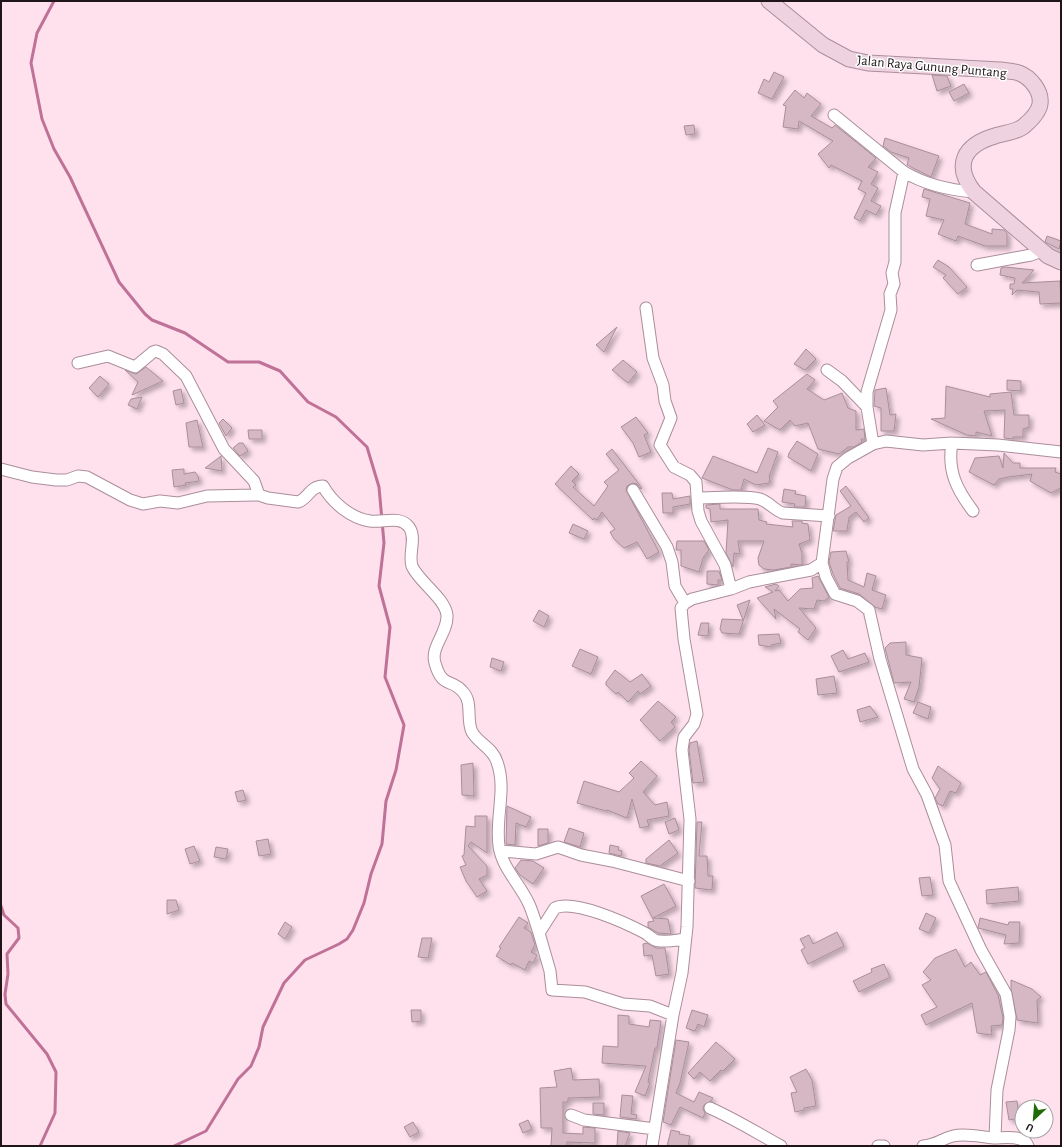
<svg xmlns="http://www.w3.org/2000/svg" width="1062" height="1147" font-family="'Alegreya Sans',sans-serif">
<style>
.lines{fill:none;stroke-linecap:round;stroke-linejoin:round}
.stream{stroke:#bf7197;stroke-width:3}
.building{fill:#d5b8c4;stroke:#a98e9a;filter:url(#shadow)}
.street-casing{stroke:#aa8e9a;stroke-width:13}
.secondary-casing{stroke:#aa8e9a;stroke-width:17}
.street{stroke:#fff;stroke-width:11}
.secondary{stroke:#eed2e0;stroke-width:15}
.labels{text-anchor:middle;stroke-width:3;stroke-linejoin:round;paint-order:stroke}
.street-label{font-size:14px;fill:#20161a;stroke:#fff}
</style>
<defs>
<filter id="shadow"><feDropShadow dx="3.5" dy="3.5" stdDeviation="2" flood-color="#0004"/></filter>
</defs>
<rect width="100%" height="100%" fill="#ffe1ee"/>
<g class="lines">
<!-- stream -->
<path class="stream" d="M54,1L37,33L31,63L42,119L54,149L70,177L119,282L145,314L152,320L185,333L228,362H259L280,371L308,402L336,417L367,447L379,487L384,543L379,586L390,627L385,677L404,725L396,770L386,801L382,844L371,874L364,903L353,930L347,939L339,944L305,960L284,983L263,1027L259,1047L251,1066L238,1079L206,1131L174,1146
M1,906L4,915L18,928L19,938L7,954L8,974L5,994L6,1004L47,1054L56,1072L55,1113L40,1146"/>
</g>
<!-- building -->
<path class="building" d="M774,72L784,77L772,99L758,93L764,79L769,82Z
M932,75L947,76L951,86L937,91Z
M964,84L969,93L954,101L949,92Z
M795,90L804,98L807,93L821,104L811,116L832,128L835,125L876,158L868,167L878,172L871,184L878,188L871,201L881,206L876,215L866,210L860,221L854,218L866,193L858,189L862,181L831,165L829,168L818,154L833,141L799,121L798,129L783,127L786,106L783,105Z
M694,125L695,134L686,135L684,126Z
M885,138L939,156L931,177L907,165L909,158L891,152L883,146Z
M924,189L970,203L965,224L992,234V229L1004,230L1007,233V246H985L958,236L956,241L938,234L944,220L926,216L930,199L922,197Z
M1047,236L1061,241L1059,249L1045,242Z
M938,260L949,267L967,287L958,294L943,278L946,275L933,267Z
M1005,267L1034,270L1022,283L1060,281L1061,303L1040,304L1039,292L1017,290L1012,295L1013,289H1010V284H1014L1015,278L1000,275L1001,268Z
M617,327L604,352L596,345Z
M806,349L816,359L805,370L794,364Z
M623,360L637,372L628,383L612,370Z
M146,367L163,381L132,395L138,382L125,370L136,374Z
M807,374L815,380L807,389L824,400L842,393L848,408L856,411V430L864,429L865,439H861L862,442L854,447H848L839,454L818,449L808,423L795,426L790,420L780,430L764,421L778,407L773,401Z
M100,376L109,384L98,397L89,388Z
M1007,380L1021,381V391L1007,390Z
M946,386L990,397V394L1011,392L1014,415H1029V427L1023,429V437H1013V439L1004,438L1005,410L984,411L992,436L976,432V436L967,435L931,419L945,418Z
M886,388L890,415L896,414L894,431H881V408L874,406L875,390Z
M181,389L184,403L176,405L173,391Z
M142,397L137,409L128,405L131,399Z
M757,415L765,425L753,432L747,424Z
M636,417L648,433L644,435L651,452L639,457L633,443L621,427Z
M223,419L232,428L226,436L219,423Z
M197,420L203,447H189L186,423Z
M248,430H262V439H249Z
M797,441L818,454L811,471L788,457L789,453Z
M239,443H243L248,451L240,456L233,448Z
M768,448L778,452L769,477H770L769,483L756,485L744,479L741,490H733L702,478L713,456L757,473Z
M612,449L642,488L641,489L637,484L633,483L627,486L626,490L659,552L647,559L637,542L624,548L614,539L610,532L615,529L602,512L597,520L594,518L593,520L555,484L571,466L579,474L572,481L576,485L573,487L594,506L608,486L604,482L619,470L606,454Z
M1004,453L1013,463H1020V468H1056L1055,472L1061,474V488L1051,493L1030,481L1032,474L1008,477L999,479L994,485L969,472L975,458L999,456L1003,468Z
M221,456L222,471L205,468Z
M184,469V474L195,472L198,476L199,481L185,483L186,485L174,487L172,470Z
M846,486L869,518L864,522L856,512L849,517L847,531H833L836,515L851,506L840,491Z
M784,489L796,491L795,494L806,496L805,507H794L795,504L782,502Z
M662,493H672L673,499L690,496V504L673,507V513H663Z
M720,504V509H758L759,520L767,522L766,524L793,527L792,521H802V523L808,524L810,540L799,544L802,553V565L791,564V567L774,570L764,569L759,565L758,558L764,541H738L740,554L734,553L733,567L726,553L728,520L711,522L710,509L706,508V505Z
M573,524L588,531L584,539L569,533Z
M677,541H704L709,550L703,558L699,572L681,566V550H676Z
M846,551L849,562H847L848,580L864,587L867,573L876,576L872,590L886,595L882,609L875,607L859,594L840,588L833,574L829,562L831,552Z
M707,571H719L722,580H718V585L707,584Z
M818,576L829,597L824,601L817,600L814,609L799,608L816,628L808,640L798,632L800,629L774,609L776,619L757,598L773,592L765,587L776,584L779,586L775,591L779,590L788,601L800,589L813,588L812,578Z
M750,600L739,634L722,633L720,629L722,619L743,620L737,605Z
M539,610L549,616L544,627L533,621Z
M701,623H709L708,636L698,635Z
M779,634L781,643L771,645V647L759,645L758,635Z
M906,642V655L922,658L919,687L914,702L904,699L911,682L894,683L886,652L885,648L890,643Z
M580,649L598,657L591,674L572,666Z
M843,650L848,659L865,653L869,662L839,672L831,656Z
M492,658L504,662L501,671L490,667Z
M615,670L630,682L642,674L651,686L640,694L638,691L628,702L618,692L616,694L606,685V682Z
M834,676L837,693L818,695L816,679Z
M658,701L676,717L671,722L675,727L660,741L640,720Z
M918,702L931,707L928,719L913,713Z
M870,706L878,717L860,722L857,710Z
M697,741L704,782L693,783L689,750L690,743Z
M641,761L657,776L643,792L655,805L667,802L669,816L647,820L649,826L640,828L632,799L627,818L607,810L606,811L577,803L584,781L619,792L634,778L629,773Z
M473,763L474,796L462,795L461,765Z
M938,766L961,783L956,793L950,791L943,806L938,804L935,798L940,789L932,778Z
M243,790L246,800L238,802L235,792Z
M507,806L531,817L526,827L516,823L515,845L506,844Z
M475,816H487V853L471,842L468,846L487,866V875L479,879L487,891L477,897L466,881L460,867L466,865L462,856L464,855L466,826L475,827Z
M675,818L679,830L669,834L665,822Z
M697,822H702L699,856H707L708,876H713L712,890L695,888Z
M569,828L584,833L580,847L564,842Z
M538,829H548V843L538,846Z
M268,839L271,854L259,856L256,841Z
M669,840L678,853L660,866L646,863V859Z
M610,845L619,847L618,850L622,851L621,856L609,853Z
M194,846L200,861L190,864L185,849Z
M216,847L228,849L226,859L214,857Z
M521,860L533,861L544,868L533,884L520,875L515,868Z
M930,877L933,895L922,896L919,878Z
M664,884L676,906L653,918L668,919L671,934L658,933L648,927V922L654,921L641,896Z
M1018,887L1019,901L987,904L986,890Z
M167,900H176L179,910L167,914Z
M926,913L936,918L929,933L919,929Z
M519,917L528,923L524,928L531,932L535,945L531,952L537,955L533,963L529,961L525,970L512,963L511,965L496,956L501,948L499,947Z
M980,918L1008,925L1009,922H1020L1019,943L1004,944L1006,935L978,928Z
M285,922L292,927L285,939L278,934Z
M837,932L844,946L808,964L801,950L805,948L800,939L809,935L813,944Z
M422,938H432L428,958L418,957Z
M647,943L656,948H665L669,974L656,976L652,955L644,956L643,944Z
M956,949L965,967L971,962L980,975L986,972L998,995L1003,1018L1002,1025L991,1026L992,1035L977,1033L972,1003L926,1025L921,1015L937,1007L922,985L931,980L923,972L935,958Z
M884,964L890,977L859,992L853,981L872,972L871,969Z
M1011,980L1032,989L1041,997L1037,1000L1038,1023L1017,1020L1011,989Z
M411,1010H421V1021L412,1022Z
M692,1010L708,1015L704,1027L698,1024L695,1031L686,1028Z
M618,1015L629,1016V1024L649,1027L650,1020L661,1021L657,1048H655L648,1082L650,1083L645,1096L635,1092L646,1066L602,1063L603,1046L618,1047Z
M676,1040L689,1042L680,1083L676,1093L694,1102L699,1092L713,1098L711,1101L704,1105L703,1109L705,1113L703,1118L680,1107L671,1125L663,1122Z
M716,1042L735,1059L723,1071L721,1070L710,1081L700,1072L694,1079L688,1073Z
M571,1068L573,1080L599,1079L600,1097L568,1098V1102H563V1133L583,1134V1127L595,1128V1143L567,1142V1146H551L552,1128H541L540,1088L557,1087L554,1071Z
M806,1069L812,1080L816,1106L804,1108V1110L795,1112L791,1093L797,1092L790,1077Z
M622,1095L633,1096L631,1114L637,1115L636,1119L620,1117Z
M1017,1101L1019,1118L1009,1120L1006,1102Z
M593,1103H604V1115L593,1114Z
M528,1120L532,1129L523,1133L519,1124Z
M413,1122L419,1132L410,1137L404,1127Z
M671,1130L680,1132L679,1134L690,1136L688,1146H667Z
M618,1131L630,1133L625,1146H617Z"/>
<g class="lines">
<!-- street casing -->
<g class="street-casing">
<path id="street" d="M834,115L904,172C926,185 948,190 974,192
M977,265L1031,255L1042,251
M646,308L653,358L663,385L665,401L671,418L660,445L674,467L690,475L696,482L698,511L701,521L725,565L731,589
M78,363L108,356L135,367L153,352L156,351L163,354L186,376L224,449L254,481L259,495
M827,370L842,381L867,407
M952,443C947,471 957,490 973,511
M873,444L867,407V392L891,310L890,294L894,284L892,273L895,262V213L904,172
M1,469L32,477L56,480H67L78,476L87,477L130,500L143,504L160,501L178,503L207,496L259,495L268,498L298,502C308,499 310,486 323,486C332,502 350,518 370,521C383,523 400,515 409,527C417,538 408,554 412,566C418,581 445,598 447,615C448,633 430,647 435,663C442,689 452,678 463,692C473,702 466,720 472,732C479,744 493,748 497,762C507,789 495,817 499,846C502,868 520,884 529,904C533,913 536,924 539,933L555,908C574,899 626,923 645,933C648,935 651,938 655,940C662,943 677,940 685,939
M633,490L667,547L672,562L675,586L685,603
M697,498C714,498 745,495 760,499C769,502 774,510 783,513L829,516
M501,851L536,854L558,847L581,855L612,861L689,881
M539,933L550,971L552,990L585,992L623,1004L650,1006L673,1015
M710,1108C735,1119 757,1133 781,1146
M571,1115L584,1120L655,1129
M994,1138C1003,1138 1024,1134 1028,1146
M652,1146L673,1015L682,973L687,927L690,819L682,750L684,737L694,724L697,714L684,639L681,608L685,603L692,599L731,589L749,582L811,570L822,563
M878,1146H884
M923,1146C937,1145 941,1139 953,1136C966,1133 981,1137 994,1138L995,1137L997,1090L1009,1030L1010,1017L1006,994L981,950L949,881L945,845L927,795L913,769L880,659L869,610L857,601L835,594L826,577L822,563L833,479L837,467L848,458L873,444L886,441L923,445L952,443L998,445L1061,452"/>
</g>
<!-- secondary casing -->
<g class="secondary-casing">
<path id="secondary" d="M769,1L823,45L849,59L868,63L1000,70C1006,71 1013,71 1019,73C1030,77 1042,91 1040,104C1039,112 1031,120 1024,126C1017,132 1004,133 995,136C964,145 953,165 974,192L1048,256L1061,262"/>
</g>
<!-- street -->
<use href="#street" class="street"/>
<!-- secondary -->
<use href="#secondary" class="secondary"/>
</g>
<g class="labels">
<!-- street labels -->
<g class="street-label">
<text transform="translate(932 66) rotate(5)" y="5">Jalan Raya Gunung Puntang</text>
</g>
</g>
<!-- border -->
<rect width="1062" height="1147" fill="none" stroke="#20161a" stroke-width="4"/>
<!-- north arrow -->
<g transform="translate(1034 1119) rotate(206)"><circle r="19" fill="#ffffff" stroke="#a6a2a3"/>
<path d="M0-3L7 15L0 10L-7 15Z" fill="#206a07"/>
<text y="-6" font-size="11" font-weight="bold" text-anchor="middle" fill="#20161a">U</text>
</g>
</svg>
